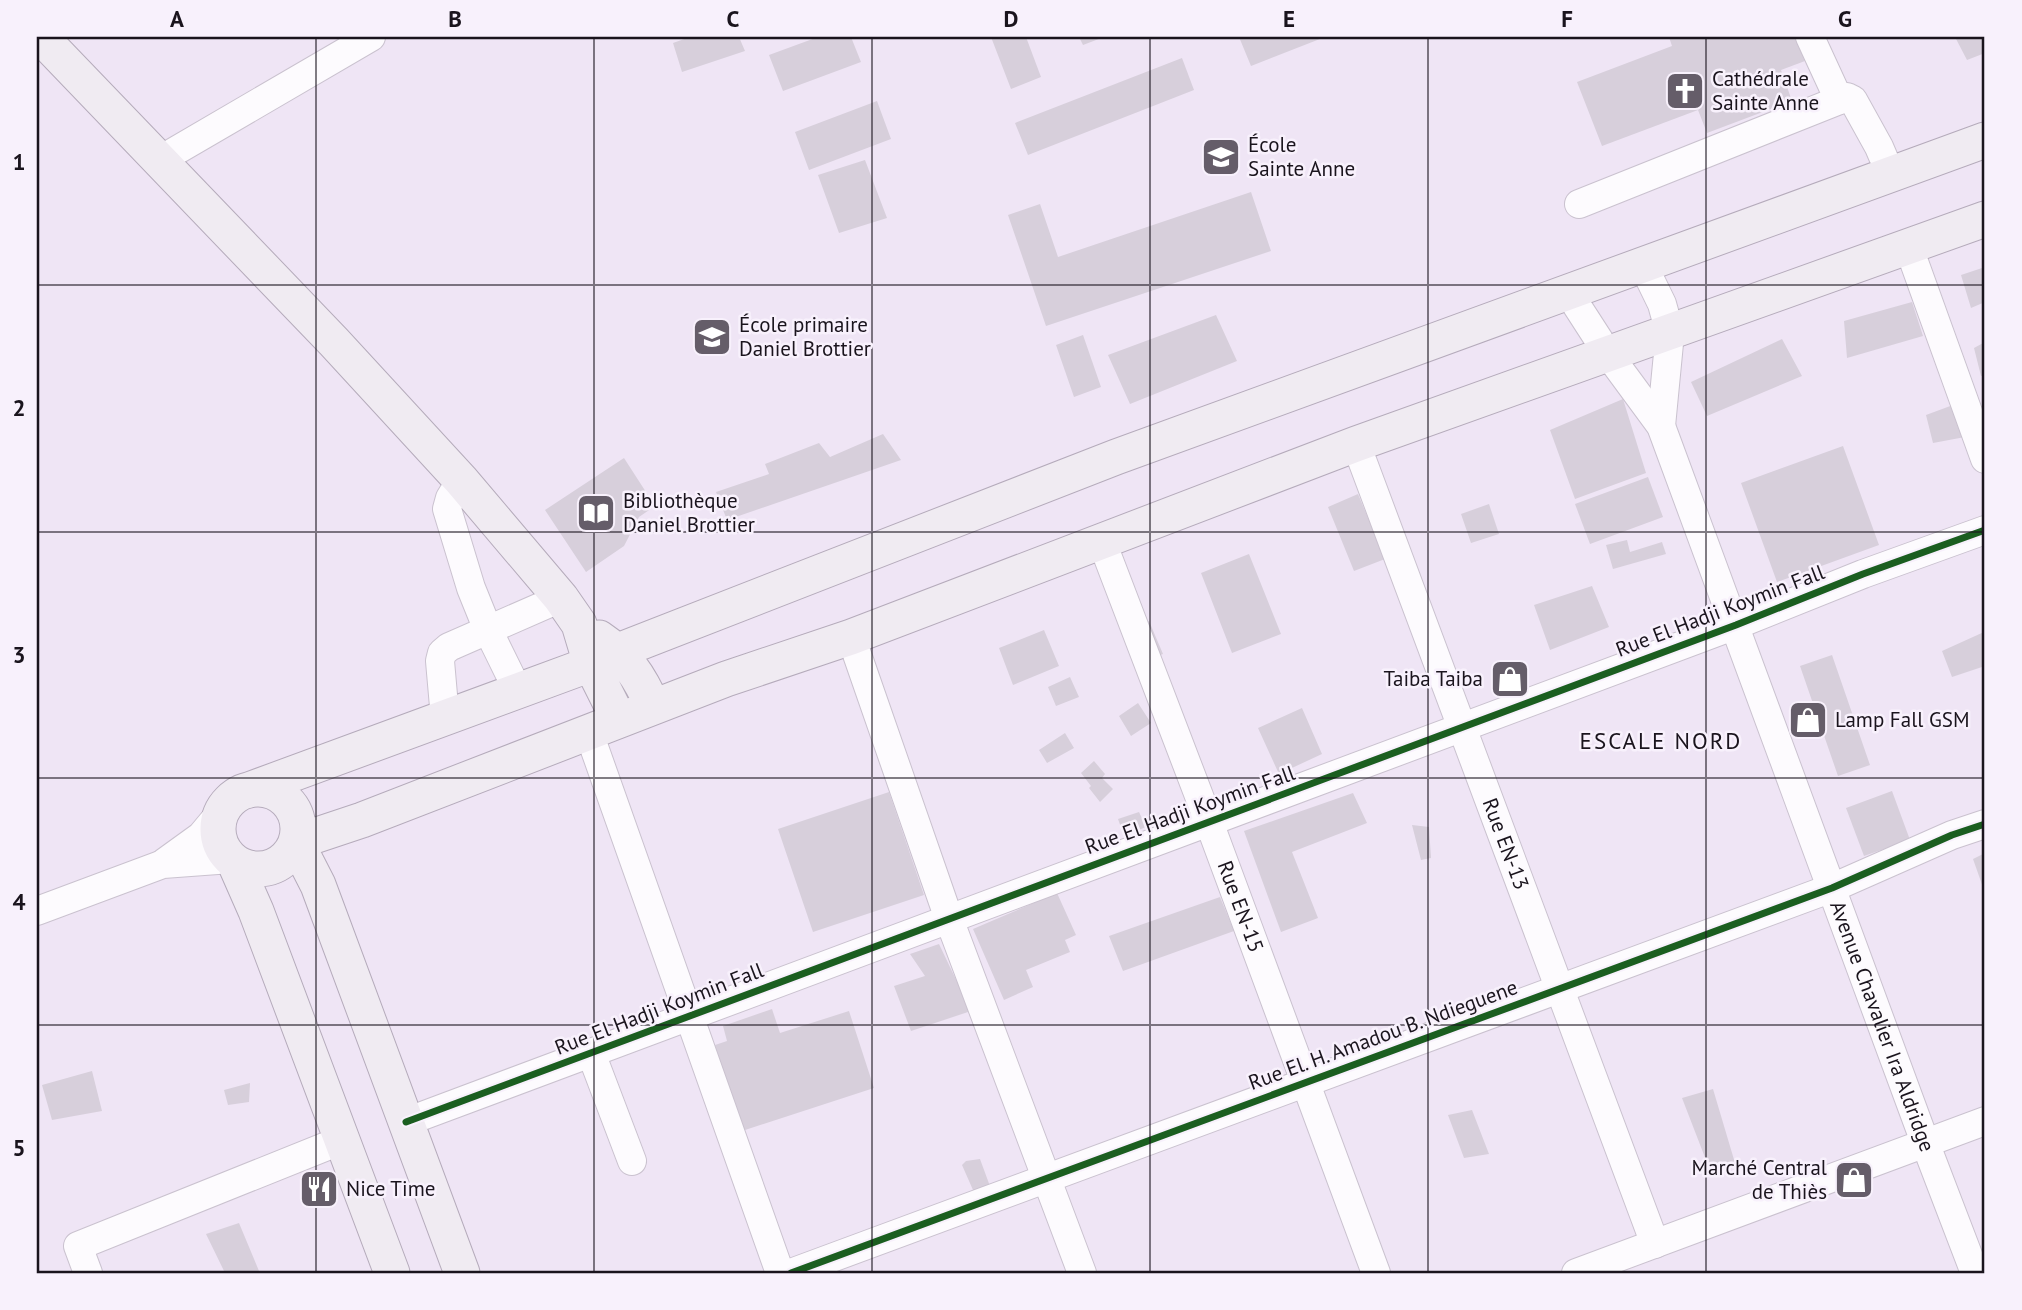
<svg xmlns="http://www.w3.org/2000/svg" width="2022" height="1310" font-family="'PT Sans',sans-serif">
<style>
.building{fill:#d7cfdb}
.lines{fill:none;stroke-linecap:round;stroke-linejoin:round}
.minor-casing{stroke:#cac2cf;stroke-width:30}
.major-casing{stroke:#b5abbb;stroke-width:37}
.minor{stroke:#fdfbfe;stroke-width:28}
.major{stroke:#f0ebf2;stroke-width:35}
.cycleway-casing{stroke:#f8f1fc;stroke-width:11}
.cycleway{stroke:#1b5e20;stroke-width:7}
.grid{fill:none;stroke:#1a141d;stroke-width:2;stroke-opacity:0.55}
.labels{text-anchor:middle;stroke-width:5;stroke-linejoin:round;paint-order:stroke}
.poi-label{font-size:21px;fill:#1a141d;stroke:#f8f1fc;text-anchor:start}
.street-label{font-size:21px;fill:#1a141d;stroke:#f8f1fc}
.neighbourhood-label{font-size:23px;letter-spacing:2px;fill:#1a141d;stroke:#f8f1fc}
.neatline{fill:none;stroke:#1a141d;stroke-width:2.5}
.grid-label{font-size:23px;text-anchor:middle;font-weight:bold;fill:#1a141d}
</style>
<rect width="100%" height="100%" fill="#efe5f5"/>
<!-- building -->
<path class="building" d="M690,37H739L745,51L682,72L673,43Z
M818,37H851L861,62L783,91L769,55Z
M991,37H1026L1041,77L1011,89Z
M1079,37H1104L1083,45Z
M1239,37H1325L1251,66Z
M1669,37H1795L1805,61L1781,70L1792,101L1707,133L1698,110L1602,146L1577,82L1672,46Z
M1955,37H1985V53L1967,60Z
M1182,58L1194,90L1028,155L1015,123Z
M877,101L891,139L809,170L795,132Z
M865,160L887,218L839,233L818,175Z
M1251,192L1271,251L1046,326L1008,215L1040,204L1058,257Z
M1985,267V302L1971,308L1961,275Z
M1912,302L1923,336L1847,358L1844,321Z
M1216,315L1237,361L1130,404L1108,355Z
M1083,335L1101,387L1074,397L1056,345Z
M1782,339L1802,376L1707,416L1691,382Z
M1985,342V375L1981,376L1974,348Z
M1623,399L1646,473L1575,499L1550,430Z
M1953,405L1965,437L1933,443L1926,415Z
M883,434L901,460L727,520L716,492L769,474L765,464L819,443L830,457Z
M1843,446L1879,545L1777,582L1741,483Z
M624,458L655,506L639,517L624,546L586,572L545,510Z
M1648,477L1663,517L1590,544L1575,504Z
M1358,494L1385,559L1354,571L1328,507Z
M1489,504L1499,534L1471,543L1461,514Z
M1627,540L1630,552L1662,542L1666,554L1613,569L1606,545Z
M1249,554L1281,634L1232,653L1201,573Z
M1592,586L1609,627L1550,650L1534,605Z
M1149,621L1163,654L1153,658L1139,626Z
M1044,630L1059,666L1013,685L999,648Z
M1984,632L1985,666L1952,677L1942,651Z
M1832,655L1870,765L1838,776L1800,666Z
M1070,677L1079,697L1056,706L1048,687Z
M1138,703L1151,723L1131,736L1119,716Z
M1302,708L1322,754L1279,774L1258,728Z
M1065,733L1074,748L1047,763L1039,750Z
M1094,761L1105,774L1102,778L1113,789L1100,802L1089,788L1091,786L1081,773Z
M1892,791L1910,840L1864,856L1846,808Z
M889,792L924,895L813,932L778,829Z
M1353,793L1367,823L1292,852L1318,918L1281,932L1244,831Z
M1139,812L1146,827L1124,836L1118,819Z
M1412,825L1429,827L1431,858L1421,860Z
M1985,853V893L1973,859Z
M1057,893L1076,935L1065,940L1070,952L1026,970L1033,987L1004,1000L973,929Z
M1220,897L1234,931L1123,971L1109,936Z
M939,944L971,1011L911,1031L894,986L925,976L910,954Z
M772,1009L780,1033L849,1011L874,1088L742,1131L715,1045L727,1041L723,1026Z
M92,1071L102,1111L52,1120L42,1085Z
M250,1083L249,1102L228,1105L224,1090Z
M1713,1089L1735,1163L1711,1173L1682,1098Z
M1472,1110L1489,1154L1464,1158L1448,1115Z
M980,1159L991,1189L973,1190L962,1165L966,1161Z
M239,1223L259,1271L250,1273H225L206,1234Z"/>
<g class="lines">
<!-- minor casing -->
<g class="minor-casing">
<g id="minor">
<path d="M1810,37L1839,100"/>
<path d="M160,160L371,37"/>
<path d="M1579,204L1847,97L1853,100L1879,147L1891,175"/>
<path d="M1909,248L1985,459"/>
<path d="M1643,265L1662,304L1670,333L1661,426"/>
<path id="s1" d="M1568,292L1608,354L1661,426L1926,1145L1975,1273"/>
<path id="s2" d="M1356,444L1655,1244"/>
<path d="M461,480L450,498L447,509L471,588L488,630L518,691"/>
<path id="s3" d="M1102,542L1209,822L1376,1273"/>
<path d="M851,637L949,919L1082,1273"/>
<path d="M445,718L440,661L442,653L449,647L561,598"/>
<path d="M589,733L780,1273"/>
<path d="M165,862L201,836L221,812"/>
<path d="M37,911L163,864L231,859"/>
<path d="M591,1053L632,1161"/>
<path d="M406,1122L1736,625L1863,574L1985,530"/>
<path d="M88,1273L78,1246L342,1140"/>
<path d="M791,1273L1832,888L1952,835L1985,824"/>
<path d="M1576,1273L1985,1121"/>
</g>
</g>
<!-- major casing -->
<g class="major-casing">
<path id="major" d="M41,37L334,342L461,480L561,598L579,624L591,664L619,720
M599,638C626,656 640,677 653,707
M218 829a40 40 0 1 1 80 0a40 40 0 1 1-80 0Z
M246,791L591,664L618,651L1116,457L1985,140
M234,861L256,911L392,1273
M462,1273L318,885L296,842L362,820L726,679L851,637L1356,444L1985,219"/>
</g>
<!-- minor -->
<use href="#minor" class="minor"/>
<!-- major -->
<use href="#major" class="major"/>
<!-- cycleway casing -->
<g class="cycleway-casing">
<path id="cycleway" d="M406,1122L1736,625L1863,574L1985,530
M791,1273L1832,888L1952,835L1985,824"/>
</g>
<!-- cycleway -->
<use href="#cycleway" class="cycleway"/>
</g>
<!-- grid -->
<path class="grid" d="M316,37V1273M594,37V1273M872,37V1273M1150,37V1273M1428,37V1273M1706,37V1273M37,285H1985M37,532H1985M37,778H1985M37,1025H1985"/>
<!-- icons -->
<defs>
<g id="church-square" transform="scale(2.0125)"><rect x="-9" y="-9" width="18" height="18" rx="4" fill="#655d69" stroke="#f8f1fc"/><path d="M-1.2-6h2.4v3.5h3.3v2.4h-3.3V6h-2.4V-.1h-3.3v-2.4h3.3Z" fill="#fff"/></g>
<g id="school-square" transform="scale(2.0125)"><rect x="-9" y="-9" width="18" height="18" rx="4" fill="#655d69" stroke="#f8f1fc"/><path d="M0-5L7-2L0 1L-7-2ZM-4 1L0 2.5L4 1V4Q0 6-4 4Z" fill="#fff"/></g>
<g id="library-square" transform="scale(2.0125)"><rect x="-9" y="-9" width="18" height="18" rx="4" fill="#655d69" stroke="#f8f1fc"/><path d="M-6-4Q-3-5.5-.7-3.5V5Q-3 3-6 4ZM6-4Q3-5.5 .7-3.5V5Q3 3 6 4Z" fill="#fff"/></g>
<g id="shop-square" transform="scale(2.0125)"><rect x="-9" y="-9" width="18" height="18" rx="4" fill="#655d69" stroke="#f8f1fc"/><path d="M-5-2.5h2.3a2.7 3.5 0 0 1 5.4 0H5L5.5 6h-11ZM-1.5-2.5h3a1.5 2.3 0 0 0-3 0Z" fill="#fff"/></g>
<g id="restaurant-square" transform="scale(2.0125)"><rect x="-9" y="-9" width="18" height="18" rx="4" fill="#655d69" stroke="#f8f1fc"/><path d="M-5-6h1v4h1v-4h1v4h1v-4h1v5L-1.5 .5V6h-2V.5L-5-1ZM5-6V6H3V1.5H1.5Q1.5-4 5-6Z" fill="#fff"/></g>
</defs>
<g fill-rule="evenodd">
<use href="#church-square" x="1685" y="91"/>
<use href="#school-square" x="1221" y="157"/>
<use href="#school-square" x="712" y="337"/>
<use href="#library-square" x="596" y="513"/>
<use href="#shop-square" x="1510" y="679"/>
<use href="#shop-square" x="1808" y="720"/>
<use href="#shop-square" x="1854" y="1180"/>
<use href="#restaurant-square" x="319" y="1189"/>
</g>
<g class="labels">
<!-- poi labels -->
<g class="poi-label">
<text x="1712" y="86">Cathédrale<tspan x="1712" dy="24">Sainte Anne</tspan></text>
<text x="1248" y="152">École<tspan x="1248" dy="24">Sainte Anne</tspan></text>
<text x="739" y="332">École primaire<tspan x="739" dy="24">Daniel Brottier</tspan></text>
<text x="623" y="508">Bibliothèque<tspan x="623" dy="24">Daniel Brottier</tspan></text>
<text x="1483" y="686" text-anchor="end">Taiba Taiba</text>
<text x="1835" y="727">Lamp Fall GSM</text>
<text x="1827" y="1175" text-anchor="end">Marché Central<tspan x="1827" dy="24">de Thiès</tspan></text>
<text x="346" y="1196">Nice Time</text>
</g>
<!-- street labels -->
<g class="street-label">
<text transform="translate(1720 611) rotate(-21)" y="7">Rue El Hadji Koymin Fall</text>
<text transform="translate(1190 810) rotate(-20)" y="7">Rue El Hadji Koymin Fall</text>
<text dy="7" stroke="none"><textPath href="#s2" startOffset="427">Rue EN-13</textPath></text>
<text dy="7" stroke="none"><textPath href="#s3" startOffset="390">Rue EN-15</textPath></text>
<text transform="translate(659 1009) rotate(-21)" y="7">Rue El Hadji Koymin Fall</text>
<text dy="7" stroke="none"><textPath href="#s1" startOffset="803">Avenue Chavalier Ira Aldridge</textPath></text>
<text transform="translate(1383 1035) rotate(-20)" y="7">Rue El. H. Amadou B. Ndieguene</text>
</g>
<!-- neighbourhood labels -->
<g class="neighbourhood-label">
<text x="1661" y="749">ESCALE NORD</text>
</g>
</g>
<!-- border -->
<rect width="2022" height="1310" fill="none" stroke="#f8f1fc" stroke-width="77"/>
<rect x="38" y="38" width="1945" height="1234" class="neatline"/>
<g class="grid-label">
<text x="177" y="27">A</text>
<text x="455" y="27">B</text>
<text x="733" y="27">C</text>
<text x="1011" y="27">D</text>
<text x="1289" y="27">E</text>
<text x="1567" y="27">F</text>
<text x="1845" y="27">G</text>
<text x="19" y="170">1</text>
<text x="19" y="416">2</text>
<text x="19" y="663">3</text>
<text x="19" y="910">4</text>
<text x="19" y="1156">5</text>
</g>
</svg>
